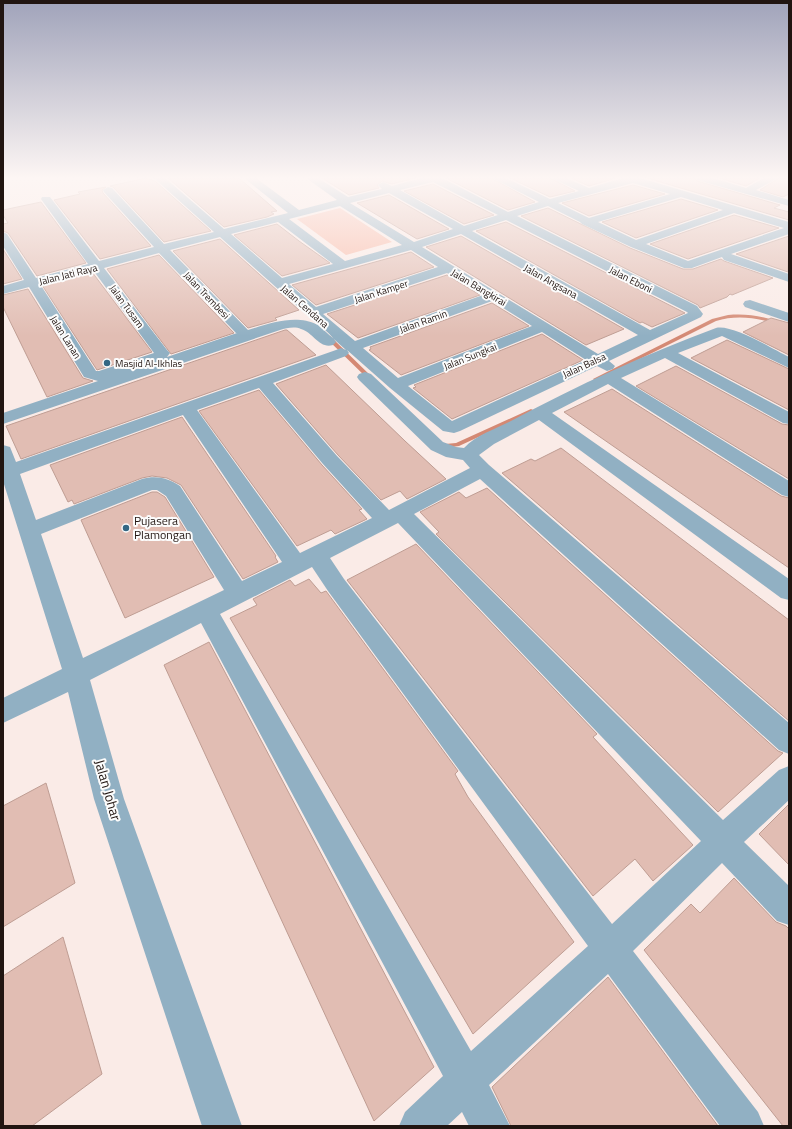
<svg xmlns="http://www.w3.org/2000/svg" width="792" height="1129" font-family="'Titillium Web',sans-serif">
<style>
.green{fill:#f8b9a7}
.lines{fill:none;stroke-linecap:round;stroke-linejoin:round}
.stream{fill:#d48974;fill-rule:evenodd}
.building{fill:#e1bdb3;stroke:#bf9d93}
.minor{fill:#91b0c3;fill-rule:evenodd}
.poi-dot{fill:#346784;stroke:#fcfcfc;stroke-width:1.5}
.labels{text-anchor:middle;stroke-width:4;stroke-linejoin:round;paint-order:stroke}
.far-street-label{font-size:10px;fill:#211511;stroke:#fcfcfc}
.far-poi-label{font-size:10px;fill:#211511;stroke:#fcfcfc;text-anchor:start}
.poi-label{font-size:12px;fill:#211511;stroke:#fcfcfc;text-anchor:start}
.near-street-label{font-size:14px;fill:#211511;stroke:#fcfcfc}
</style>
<rect width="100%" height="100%" fill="#faebe7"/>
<!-- green -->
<path class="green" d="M340,208L392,242L346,255L297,219Z"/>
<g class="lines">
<!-- stream -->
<path class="stream" d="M728,315C749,313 771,317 789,327V330C784,329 780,326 775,324C756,317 735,315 716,321L598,380H594L593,379L712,319Z
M326,336H330L373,378V380H369L326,338Z
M531,409L533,410V412L459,446L445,448L442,446L445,444L456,443Z"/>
</g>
<!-- building -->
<path class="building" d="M146,178L155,181L211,231L164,242L113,187L110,186Z
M168,178H239L277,211L271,212L274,214L267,217L224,227Z
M322,178H415L392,184L382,181L377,185L379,188L349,195Z
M446,178H491L535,202L508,210Z
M510,178H550L575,191L550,197Z
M571,178H616L589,186Z
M647,178H695L697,181L780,205L774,208L789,212V220Z
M719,178H760L746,186Z
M779,178H789V194L783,197L760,190Z
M433,184L494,215L464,224L404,191Z
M633,185L665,194L589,216L562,203Z
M106,187L102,190L103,193L151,246L100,259L54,200L80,194L78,192Z
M389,195L449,229L417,239L357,203Z
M681,199L718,210L636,238L602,222Z
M41,202L86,263L37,276L8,233L3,231V224L8,223L3,215V210Z
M548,208L630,248L683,269H693L721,259L724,261L773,278L732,295L730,294L727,297L700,308L698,305L521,216Z
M734,215L779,228L688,259L650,244Z
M506,222L685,313L652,327L642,322L640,323L476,231Z
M277,224L299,241L330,263L282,276L234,235Z
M461,236L624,329L586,345L426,247Z
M789,236L788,272L736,254Z
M220,239L299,310L275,318L277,320L248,328L173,251Z
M3,249L22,279L3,284Z
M411,252L434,267L316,305L292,285Z
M159,255L234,333L171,354L107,269Z
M92,272L152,352L97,370L42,285Z
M447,275L480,295L358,338L327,314Z
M28,289L83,378L93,381L47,397L3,307V295Z
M492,303L529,326L401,375L369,350L371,349L370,347Z
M771,318L789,323V355L743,332Z
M285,330H287L316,355L21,459L6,426Z
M542,334L583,360L452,419L413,388L416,387L414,385Z
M727,340L789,369V410L691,358Z
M326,365L405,441L446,479L407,499L400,491L381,500L338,455L276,384Z
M676,366L782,424L789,425V479L636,386Z
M612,389L781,496L789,498V568L564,412Z
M259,390L322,465L362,509L359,510L367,519L335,534L331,530L297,546L199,411Z
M182,417L276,556L275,557L278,562L243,579L181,485L167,478L152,476L142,478L74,504L72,500L68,502L50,465Z
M561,448L789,620V721L502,473L531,459L535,461Z
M487,488L778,751L783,753L718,812L436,534L439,532L420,512L459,492L466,498Z
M152,492H157L165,497L214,577L125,618L81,520Z
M416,544L597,734L593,737L693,845L653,881L635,859L593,896L347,580Z
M309,579L321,593L326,591L458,771L455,774L468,797L574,942L473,1034L230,618L257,605L253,599L290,580L295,586Z
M209,642L434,1067L374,1121L164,665Z
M46,783L75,883L3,927V806Z
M789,804V865L759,834Z
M734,878L776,922L786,926L789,929V1126H783L644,950L691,904L700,913Z
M63,937L102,1074L32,1126H3V976Z
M608,977L718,1126H511L492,1087Z"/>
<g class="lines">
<!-- minor -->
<path class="minor" d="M154,178H165L224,229L288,213L244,178H256L299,210L337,200L306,178H318L348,197L382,189L378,185L383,182L392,186L422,178H442L508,212L539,202L492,178H506L550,199L579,191L551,178H566L589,188L623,178H640L789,222V234L731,254L789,274V282L724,260L722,257L692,268H684L631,247L582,224L580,222L548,206L517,216L697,306L703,314L701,317L609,361L615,366L613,369L607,371L597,366L460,431L454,433L443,431L390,388L347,350L349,353L346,356L273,383L337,456L389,510L470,468L463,460L446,457L431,450L359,380L357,377L359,374L365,372L371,374L443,442L456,447L464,448C476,435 496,429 511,421C578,385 646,354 716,328C732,324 773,349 789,357V368L722,336L678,353L789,412V424L783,423L665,358L621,378L789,481V497L782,495L608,384L552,413L789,579V600L781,598L539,420L494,444L479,455L489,465L789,723V754L779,750L480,479L414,514L723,820L779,770L789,766V800L744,842L789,886V925L777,921L722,863L633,951L758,1112L764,1126H720L608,974L489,1085L510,1126H469L462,1112L447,1126H399L405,1112L443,1076L201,623L90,680L124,799L242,1126H202L94,799L68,692L3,723V698L62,669L3,481V445L10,447L16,462L336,350L341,348L346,350L220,237L170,250L248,330C280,320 313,309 336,342L333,345C319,349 314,333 301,329C295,326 286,328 280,330L3,424V413L98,381L84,377L29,287L3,294V286L24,280L3,246V232L7,234L36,278L88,264L41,199L42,197H50L99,261L154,247L104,192L103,190L108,187L112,188L164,244L214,232ZM433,182L498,215L464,226L400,190ZM633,183L670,194L589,218L558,203ZM389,193L453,229L414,242L350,203ZM681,197L723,210L636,240L598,222ZM340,206L402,245L345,261L289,219ZM734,213L784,228L688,261L646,244ZM506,220L687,312L688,313L650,330L472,231ZM278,222L333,264L282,278L231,234ZM461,234L638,335L598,354L422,247ZM411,250L438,267L316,307L289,284ZM159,253L236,333H237L167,357L170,353L167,350L104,268ZM93,270L154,353L99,371H96L40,284ZM447,273L483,295L355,341L323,314ZM492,301L532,326L398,378L363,348ZM542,332L586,360L452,421L408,386ZM259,388L323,464L372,518L300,553L197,410ZM183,415L282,562L242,581L180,486C168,478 156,475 142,479L36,520L20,474ZM152,490H157L166,496L224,590L83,658L41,534ZM398,523L701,841L612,924L344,579L330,558ZM312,567L328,591L588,946L471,1051L220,614Z
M696,178H713L746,188L764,178H778L756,190L789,200V206L697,180Z
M750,300L789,313V322L745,307L743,304L745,301Z"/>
</g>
<!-- sky -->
<linearGradient id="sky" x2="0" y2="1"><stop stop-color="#a0a3ba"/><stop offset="0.53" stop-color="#fdf6f4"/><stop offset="1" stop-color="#fdf6f4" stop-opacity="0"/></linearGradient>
<rect width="792" height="336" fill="url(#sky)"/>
<!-- markers -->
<g class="poi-dot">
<circle cx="107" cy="363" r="4"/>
<circle cx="126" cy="528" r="4"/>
</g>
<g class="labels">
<!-- far-street labels -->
<g class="far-street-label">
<text transform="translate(68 274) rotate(-14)" y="4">Jalan Jati Raya</text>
<text transform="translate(631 279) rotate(27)" y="4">Jalan Eboni</text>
<text transform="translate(551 281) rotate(29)" y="4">Jalan Angsana</text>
<text transform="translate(479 287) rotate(31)" y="4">Jalan Bangkirai</text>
<text transform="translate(381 291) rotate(-18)" y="4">Jalan Kamper</text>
<text transform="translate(207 295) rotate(46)" y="4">Jalan Trembesi</text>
<text transform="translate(127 306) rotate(54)" y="4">Jalan Tusam</text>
<text transform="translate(305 306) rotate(41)" y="4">Jalan Cendana</text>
<text transform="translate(423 321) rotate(-20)" y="4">Jalan Ramin</text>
<text transform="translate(66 337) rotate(58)" y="4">Jalan Lanan</text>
<text transform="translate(470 356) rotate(-22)" y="4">Jalan Sungkai</text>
<text transform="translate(584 365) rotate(-25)" y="4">Jalan Balsa</text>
</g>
<!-- far-poi labels -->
<g class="far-poi-label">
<text x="115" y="367">Masjid Al-Ikhlas</text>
</g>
<!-- poi labels -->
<g class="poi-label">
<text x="134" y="525">Pujasera<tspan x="134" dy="14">Plamongan</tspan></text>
</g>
<!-- near-street labels -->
<g class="near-street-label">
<text transform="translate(108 790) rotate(74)" y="5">Jalan Johar</text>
</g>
</g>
<!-- border -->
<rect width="792" height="1129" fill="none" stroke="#211511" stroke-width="8"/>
</svg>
